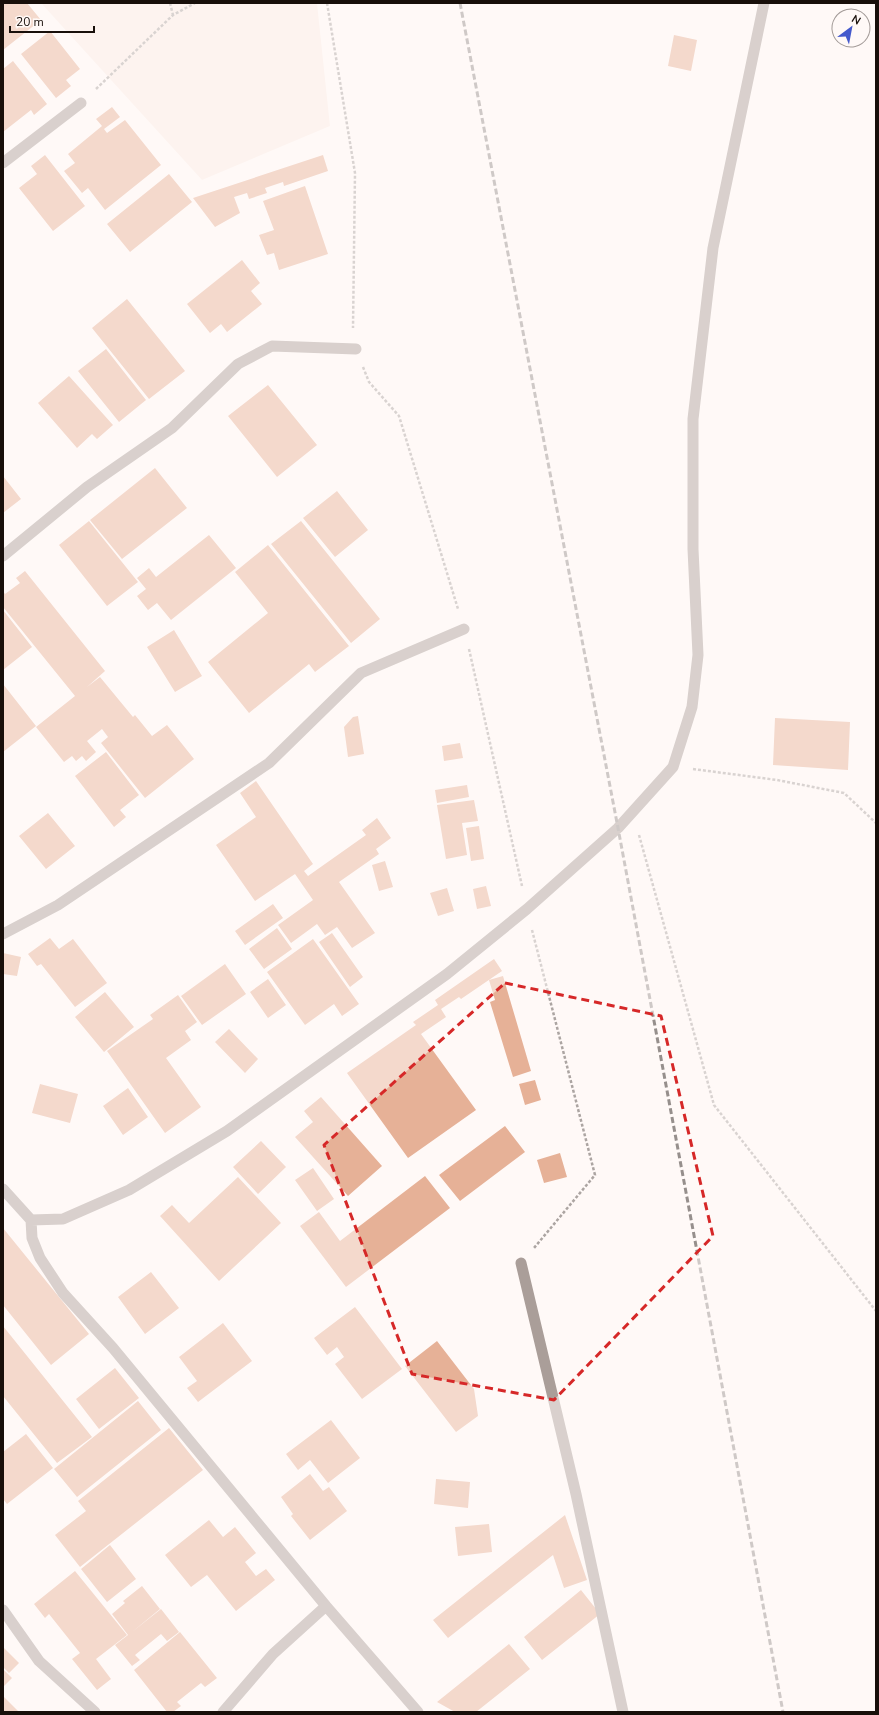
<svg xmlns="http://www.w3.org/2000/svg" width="879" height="1715" font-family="'Nunito Sans',sans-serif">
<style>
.built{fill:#faece5}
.building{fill:#e6b197}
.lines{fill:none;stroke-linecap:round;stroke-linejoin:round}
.path{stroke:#aca5a2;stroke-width:2.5;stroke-dasharray:3 2;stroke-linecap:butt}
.minor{stroke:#aa9e99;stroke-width:11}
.rail{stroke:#968f8c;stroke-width:3;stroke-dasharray:6 3;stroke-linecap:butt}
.marked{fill:none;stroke:#d62828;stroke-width:3;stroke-dasharray:8 5;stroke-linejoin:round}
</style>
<rect width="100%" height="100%" fill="#fff9f7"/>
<!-- built -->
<path class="built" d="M41,3H317L330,126L202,180Z"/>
<!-- building -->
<path class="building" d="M3,3H27L41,20L3,50Z
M50,31L80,69L66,80L71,86L56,98L21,54Z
M674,35L697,40L691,71L668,66Z
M13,61L47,104L34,115L31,110L3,132V69Z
M112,107L120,117L104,129L107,133L125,120L161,165L105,210L88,188L82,193L64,171L75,163L68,154L102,126L96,119Z
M45,155L85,206L53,231L19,188L37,174L31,166Z
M323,155L328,171L284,186L283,182L265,188L267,193L249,199L247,193L234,197L240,213L215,227L193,198Z
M169,174L192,202L130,252L107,224Z
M305,186L328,254L279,270L274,253L267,255L259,235L274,230L263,201Z
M242,260L260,283L251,291L262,304L227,332L221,324L210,333L187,304Z
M127,299L185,371L149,399L92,328Z
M106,349L146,400L119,422L78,371Z
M69,376L113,425L97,439L92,434L77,448L38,403Z
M268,385L317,445L277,477L228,416Z
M155,468L187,508L122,559L90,520Z
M3,476L21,499L3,513Z
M337,491L368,530L335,557L303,518Z
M89,521L138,582L107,606L59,545Z
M301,521L380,619L351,643L271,544Z
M209,535L236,568L171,620L157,603L148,610L137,596L146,589L137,578L149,568L156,577Z
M268,545L349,646L315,672L309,664L249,713L208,662L268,613L235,572Z
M25,571L105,671L87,687L100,677L133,717L135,715L152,736L167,725L194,759L145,798L101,743L108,737L102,729L87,741L96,752L86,761L82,756L76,761L72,756L64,762L36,727L75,696L3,607V591L5,594L20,583L16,578Z
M3,610L32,647L3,670Z
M174,630L202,676L175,692L147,647Z
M3,684L36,726L3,752Z
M358,716L364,754L348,757L344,727L353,717Z
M775,718L850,722L848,770L773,765Z
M460,743L463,758L444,761L442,746Z
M106,752L139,795L120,810L126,817L114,827L75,776Z
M256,781L313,864L304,871L308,876L366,835L362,830L377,818L391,838L376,849L379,854L339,882L375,933L352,948L337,927L325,935L317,924L291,943L278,925L313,900L295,874L255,901L216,845L256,817L240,793Z
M467,785L469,797L437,803L435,790Z
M474,800L478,821L462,823L467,855L446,859L437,805Z
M48,813L75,846L46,869L19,836Z
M479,826L484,859L471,861L466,828Z
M385,861L393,887L379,891L372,865Z
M486,886L491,906L477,909L473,889Z
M447,888L454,911L438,916L430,893Z
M273,904L283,918L245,945L235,931Z
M277,928L292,949L264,969L249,949Z
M332,933L363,977L350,987L319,942Z
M50,938L59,949L73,939L107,983L75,1007L41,964L37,966L28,954Z
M313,939L359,1004L342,1016L334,1004L305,1025L267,972Z
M3,953L21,957L17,976L3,974Z
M494,959L502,971L461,999L459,997L441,1009L446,1017L421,1034L476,1110L408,1158L347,1073L416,1025L413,1022L438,1005L435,1000Z
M225,964L246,994L202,1025L181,996Z
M503,976L531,1071L513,1077L490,1002L495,1000L489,980Z
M268,979L286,1005L268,1018L250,992Z
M105,992L134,1027L104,1052L75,1017Z
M178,995L197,1022L185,1031L191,1040L166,1058L201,1107L165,1133L107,1051L153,1019L150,1015Z
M229,1029L258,1059L245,1073L215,1042Z
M535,1080L541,1100L525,1105L519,1084Z
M40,1084L78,1094L70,1123L32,1113Z
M128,1088L148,1117L123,1135L103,1106Z
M321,1097L382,1166L348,1196L295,1137L313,1122L304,1111Z
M505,1126L525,1152L460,1201L439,1175Z
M261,1141L286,1167L258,1194L233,1167Z
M560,1153L567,1177L544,1183L537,1160Z
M313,1168L334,1199L317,1211L295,1180Z
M425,1176L450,1208L346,1287L300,1226L319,1212L340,1241Z
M238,1177L281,1223L219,1281L160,1216L172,1205L189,1223Z
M3,1228L89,1334L51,1365L3,1305Z
M151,1272L179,1308L145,1334L118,1297Z
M355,1307L402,1369L362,1399L335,1364L344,1357L337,1347L327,1355L314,1338Z
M223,1323L252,1361L198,1402L187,1388L197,1381L179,1357Z
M3,1326L92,1437L57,1463L3,1396Z
M437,1341L474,1389L478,1416L456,1432L405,1366Z
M115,1368L139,1398L99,1429L76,1399Z
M138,1401L161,1430L77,1497L54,1469Z
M331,1420L360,1458L328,1483L310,1460L298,1470L286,1454Z
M169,1428L203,1470L80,1567L55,1535L86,1511L78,1501Z
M26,1434L53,1468L7,1504L3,1499V1452Z
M310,1474L323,1491L329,1487L347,1511L310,1540L291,1516L293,1514L281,1497Z
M436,1479L470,1482L468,1508L434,1504Z
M565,1515L587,1580L564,1588L553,1555L448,1638L433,1620Z
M209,1520L223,1537L235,1527L256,1553L245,1562L256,1576L266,1569L275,1580L236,1611L207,1575L191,1587L165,1555Z
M489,1524L492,1552L458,1556L455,1527Z
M110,1545L136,1579L107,1602L81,1569Z
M75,1571L127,1635L96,1659L111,1679L97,1690L72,1659L80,1653L49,1614L45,1618L34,1604Z
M142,1586L160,1609L132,1632L161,1609L179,1632L167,1641L161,1634L135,1655L140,1660L132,1666L115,1645L128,1635L112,1614L125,1603L123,1601Z
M581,1590L600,1614L542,1660L524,1637Z
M180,1632L217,1678L205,1687L201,1683L177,1702L181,1706L173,1712H167L134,1670Z
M509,1644L530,1669L476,1712H455L437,1702Z
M3,1647L19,1663L9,1673L3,1667Z
M3,1669L12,1678L3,1687Z
M3,1696L19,1712H3Z"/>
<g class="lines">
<!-- path -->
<path class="path" d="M170,3L173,15
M327,3L355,173L353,328
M96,89L173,15L195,3
M363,367L369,382L399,416L458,609
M469,649L522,886
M693,769L777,780L844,793L876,823
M639,835L714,1105L876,1311
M532,930L595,1175L534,1248"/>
<!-- minor -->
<path class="minor" d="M3,163L81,103
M3,556L87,487L172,428L238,364L272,346L356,349
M3,934L58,905L269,763L361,673L464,629
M3,1189L31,1220L32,1238L40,1258L63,1293L113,1348L326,1606L418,1712
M31,1220L63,1219L129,1190L227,1131L447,974L527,909L618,828L673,767L692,707L698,655L693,549V419L713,248L764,3
M521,1263L576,1494L623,1712
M3,1610L39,1661L95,1712
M223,1712L273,1654L326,1606"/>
<!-- rail -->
<path class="rail" d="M460,3L618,828L783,1712"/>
</g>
<!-- marked area -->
<path d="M0 0H879V1715H0ZM505,983L661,1016L713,1236L554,1400L412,1374L324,1145Z" fill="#fff9f7" fill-opacity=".55" fill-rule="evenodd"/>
<path class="marked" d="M505,983L661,1016L713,1236L554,1400L412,1374L324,1145Z"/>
<!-- border -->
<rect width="879" height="1715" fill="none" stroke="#180f0a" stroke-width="8"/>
<!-- north arrow -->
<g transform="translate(851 28) rotate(32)"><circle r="19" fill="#fff9f7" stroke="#a39b98"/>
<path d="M0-3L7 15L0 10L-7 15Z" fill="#4459cc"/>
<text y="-6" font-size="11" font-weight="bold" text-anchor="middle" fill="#180f0a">N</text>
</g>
<!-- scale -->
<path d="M10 26v6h84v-6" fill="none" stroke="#180f0a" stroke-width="2"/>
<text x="16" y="26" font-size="12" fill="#180f0a" stroke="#fff9f7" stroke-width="3" paint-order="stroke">20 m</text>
</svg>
